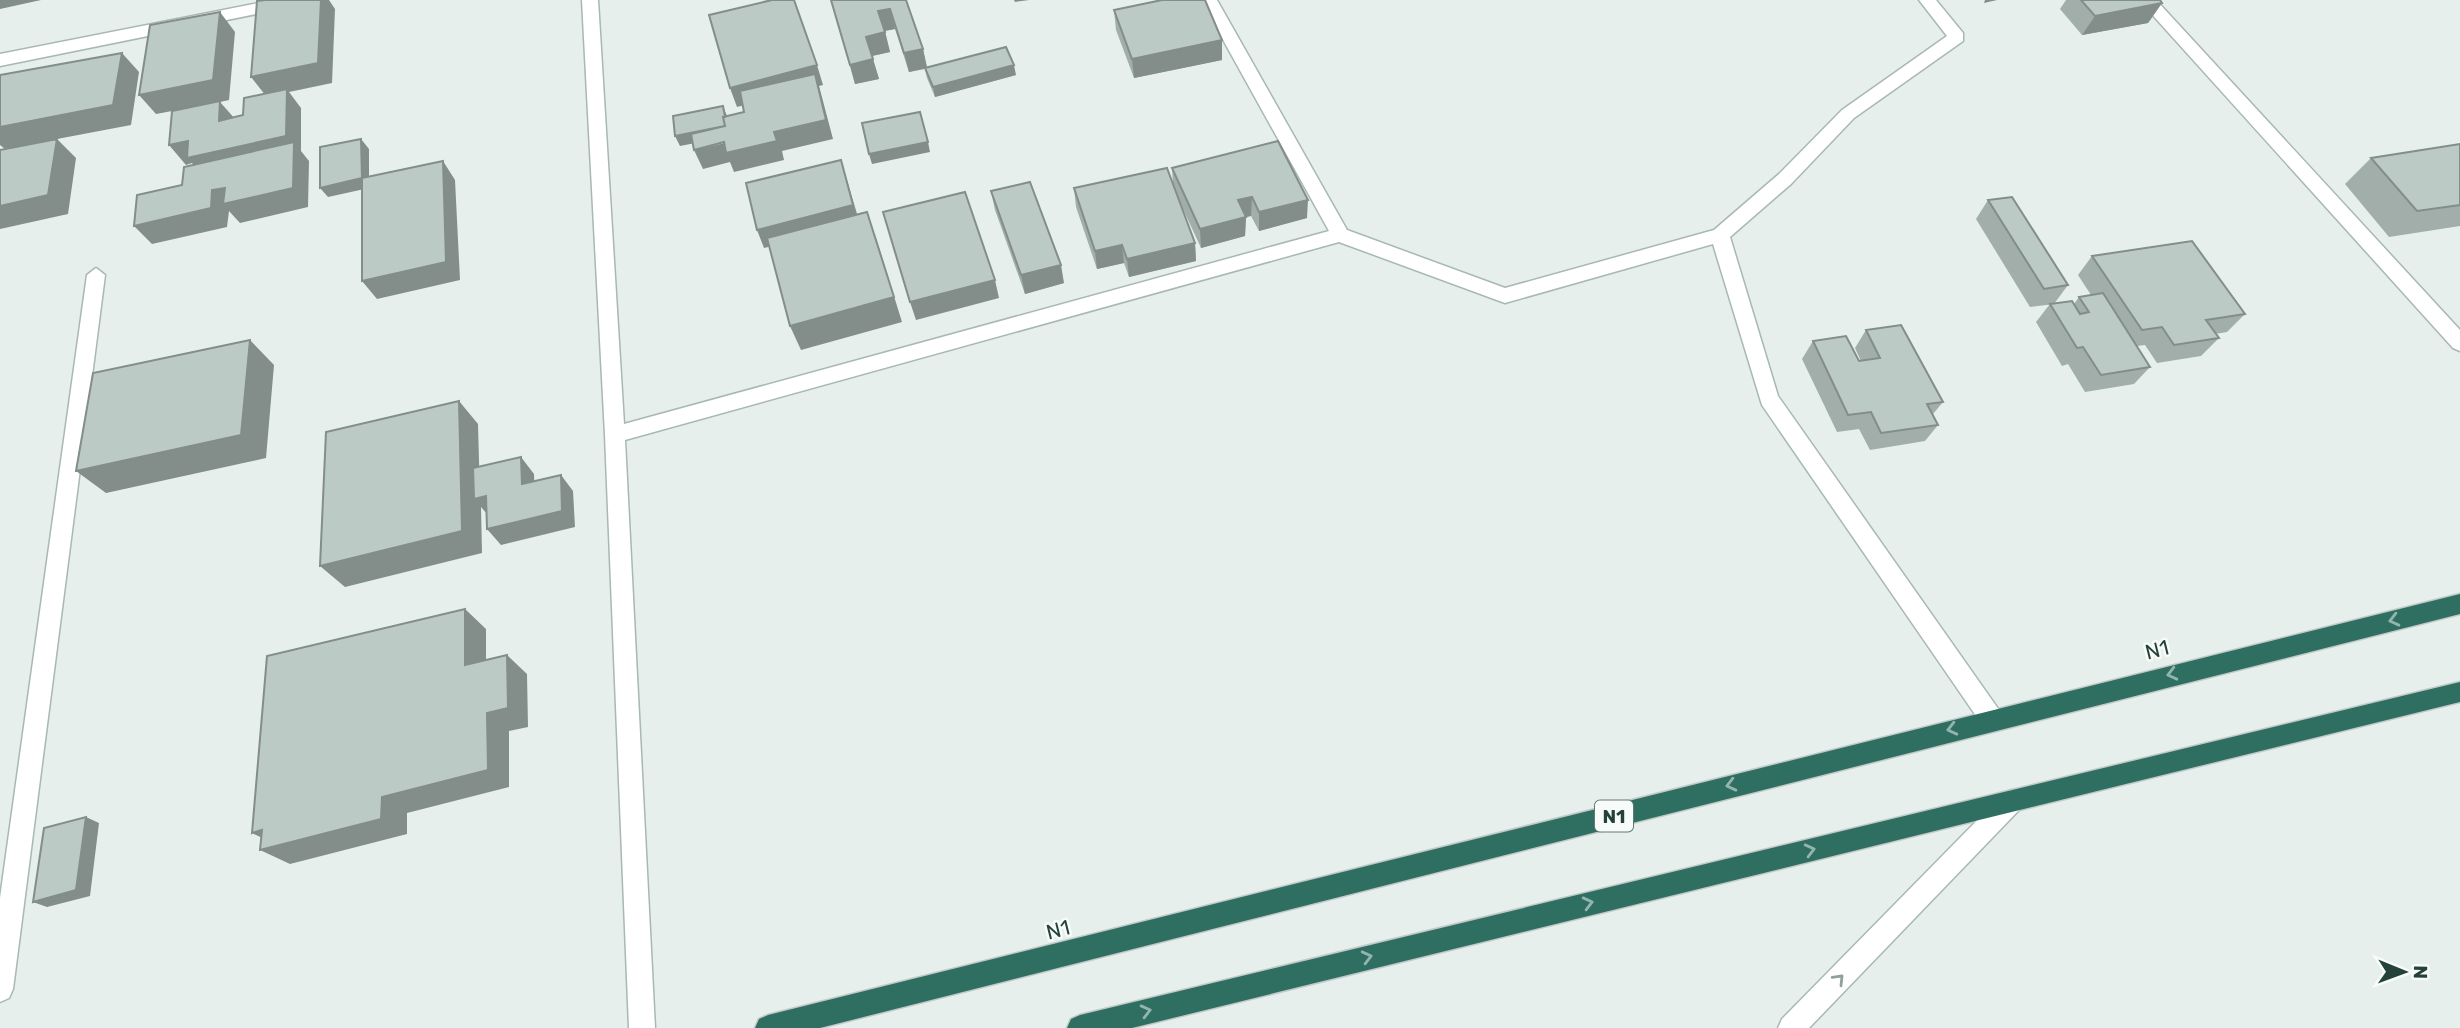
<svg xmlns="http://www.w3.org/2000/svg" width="2460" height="1028" font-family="Rubik,sans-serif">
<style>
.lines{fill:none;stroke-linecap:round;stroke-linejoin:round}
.minor-casing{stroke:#a8b8b2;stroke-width:3}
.highway-casing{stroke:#c2cac8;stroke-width:3}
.minor{fill:#fff;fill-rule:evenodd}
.highway{fill:#2f6f62;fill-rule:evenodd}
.wall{fill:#a1aea9}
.shaded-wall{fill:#838d89}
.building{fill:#bbcac4;stroke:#838d89;stroke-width:2}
.oneway{stroke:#93b5ae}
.oneway2{stroke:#92a09c}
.labels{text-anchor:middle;stroke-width:5;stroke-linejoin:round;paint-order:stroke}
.shield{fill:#f7fbf9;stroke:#637a73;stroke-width:2}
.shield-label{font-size:19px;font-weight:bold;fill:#24423a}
.street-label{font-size:21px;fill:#24423a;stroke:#f7fbf9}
</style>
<rect width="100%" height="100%" fill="#e6efeb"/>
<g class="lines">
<!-- minor casing -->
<g class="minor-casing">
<path id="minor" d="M274,0H309L301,5L0,66V54Z
M582,0H598L624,424L1329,231L1201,0H1217L1347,230L1505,288L1714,230L1779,174L1842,110L1947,36L1919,0H1936L1963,33V41L1854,118L1791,184L1730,237L1778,396L1999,710L2002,718L1999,726L1991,729L1983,726L1762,405L1713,244L1505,303L1339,242L625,440L655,1028H629L605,435Z
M2139,0H2156L2460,330V351L2453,348Z
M96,268L105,275L13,989L9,998L0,1002V898L87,275Z
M2012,790L2020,793L2024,801L2020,809L1809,1028H1778L1782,1019L2004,793Z"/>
</g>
<!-- highway casing -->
<g class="highway-casing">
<path id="highway" d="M2460,594V614L820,1028H755L759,1019L768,1015Z
M2460,682V702L1132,1028H1067L1071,1019L1080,1015Z"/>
</g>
<!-- minor -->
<use href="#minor" class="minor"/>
<!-- highway -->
<use href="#highway" class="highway"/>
</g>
<!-- wall -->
<path class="wall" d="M831,0H906L923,49L927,67L1016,75L935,97L927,78L925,69L909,72L895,29L885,31L890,52L872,56L879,79L855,84Z
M2066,0H2160L2162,3L2148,23L2082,35L2060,9Z
M1114,10L1222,40V60L1134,78L1116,30Z
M2460,144V226L2389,237L2345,184L2371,158Z
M1172,168L1307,218L1259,231L1251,216L1246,217L1245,236L1201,248L1178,198L1195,243L1196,261L1129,277L1124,263L1097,269L1076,207L1074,188L1173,185Z
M991,191L1064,283L1025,294L995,210Z
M1988,200L2068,285L2054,304L2030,307L1976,219Z
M2092,256L2245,314L2227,332L2215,334L2219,338L2201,356L2157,363L2145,345L2137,346L2150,367L2134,384L2085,392L2068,364L2062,366L2036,322L2050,304H2074L2079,297L2091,295L2078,275Z
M1866,330L1943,402L1933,414L1938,425L1925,441L1870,450L1859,429L1837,432L1802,359L1813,341L1859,361H1861L1855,348Z"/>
<!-- shaded-wall -->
<path class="shaded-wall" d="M0,0H41L0,9Z
M321,0H329L335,9L332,83L289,92L301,108V151L309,161L308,207L240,223L229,211L227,227L152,244L134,226L212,190L225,188H293L204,177L192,163L186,165L169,145L188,141L200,155L266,96L251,77Z
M1014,0H1029L1015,2Z
M1985,0H1997L1984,3Z
M2162,3L2148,23L2082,35L2095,16Z
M890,9L895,29L884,31L878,11Z
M220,12L235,32L229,100L220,102L236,120L219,121L220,102L156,114L139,95Z
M885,32L890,52L872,56L866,37Z
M1222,40V60L1134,78L1132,59Z
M923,49L927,68L909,72L904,53Z
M122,53L139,72L131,125L57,139L76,158L68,214L0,229V206L5,149L0,145V127Z
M873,59L879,79L855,84L850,65Z
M817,65L823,85L819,86L833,139L782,151L784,160L734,172L730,162L703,169L694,150L774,132L818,86L737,107L730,88Z
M1014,65L1016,75L935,97L933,87Z
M723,106L727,116L731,136L680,146L675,136Z
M361,139L369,149V188L328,197L320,188Z
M928,142L930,152L872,164L869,154Z
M841,160L860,224L764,248L757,230Z
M443,161L455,180L460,280L377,299L362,281Z
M1252,197L1251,216L1246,217L1245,236L1201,248L1200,229L1238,200Z
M1308,200L1307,218L1259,231V212Z
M876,238L902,322L801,350L790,326Z
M1195,243L1196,261L1129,277L1127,259Z
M1122,245L1124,263L1097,269L1095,251Z
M1061,265L1064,283L1025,294L1021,275Z
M995,280L999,298L916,320L910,302Z
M250,340L274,365L266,458L106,493L76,471Z
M459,401L478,424L480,497L486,496L488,515L481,507L482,553L345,587L320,566Z
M521,457L534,474L535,500L522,484Z
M561,475L573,491L575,527L501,545L487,529Z
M465,609L486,629V684L465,665Z
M507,655L527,674L528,727L509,731V787L407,813V834L290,864L260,850L277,845L252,833L382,797L487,713Z
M86,817L99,823L90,896L47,907L33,902Z"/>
<!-- building -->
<path class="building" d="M265,0H321L318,63L251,77L257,1Z
M772,0H794L817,65L730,88L709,15Z
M831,0H906L923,49L904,53L890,9L878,11L885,32L866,37L873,59L850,65Z
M1162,0H1205L1222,40L1132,59L1114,10Z
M2081,0H2160L2162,3L2095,16Z
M220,12L213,80L139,95L150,25Z
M1006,47L1014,65L933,87L925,68Z
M122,53L113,105L0,127V75Z
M815,74L826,120L774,132L777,141L726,153L724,142L694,150L691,134L725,126L723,117L744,112L740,91Z
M287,89L286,136L187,158L188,141L169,145L172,111L220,101L219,121L243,115L244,98Z
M723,106L725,117H723L725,126L675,136L673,116Z
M920,112L928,142L869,154L862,123Z
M57,139L48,195L0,206V150Z
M361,139L362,178L320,188V147Z
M1278,141L1308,200L1259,212L1252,197L1238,200L1246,217L1200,229L1172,168Z
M294,142L293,188L223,204L225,188L212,190L211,208L134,226L137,195L182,185L184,167Z
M2460,144V205L2417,211L2371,158Z
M841,160L853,205L757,230L746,183Z
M443,161L446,262L362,281V178Z
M1167,168L1195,243L1127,259L1122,245L1095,251L1074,188Z
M1030,182L1061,265L1021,275L991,191Z
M965,192L995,280L910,302L883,212Z
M2012,197L2068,285L2044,289L1988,200Z
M867,212L894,297L790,326L767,238Z
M2192,241L2245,314L2206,320L2219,338L2174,345L2162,327L2142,330L2092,256Z
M2103,293L2150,367L2101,375L2083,347L2077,348L2050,304L2072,301L2080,314L2089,312L2079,297Z
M1901,325L1943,402L1927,404L1938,425L1881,433L1871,412L1848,415L1813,341L1846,336L1859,361L1880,358L1866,330Z
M250,340L241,435L76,471L93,373Z
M459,401L462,531L320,566L326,432Z
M521,457L522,484L561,475L562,511L487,529L486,496L474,499L473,468Z
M465,609V665L507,655L508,708L487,713L488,770L382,797L381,819L260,850L262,830L252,833L267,656Z
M86,817L76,890L33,902L44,828Z"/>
<!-- one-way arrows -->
<defs><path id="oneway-chevron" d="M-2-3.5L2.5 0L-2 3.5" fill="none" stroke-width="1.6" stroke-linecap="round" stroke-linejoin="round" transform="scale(1.75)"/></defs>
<g class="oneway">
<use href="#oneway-chevron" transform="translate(2394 620) rotate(166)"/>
<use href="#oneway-chevron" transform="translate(2172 674) rotate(166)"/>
<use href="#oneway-chevron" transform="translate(1952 729) rotate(166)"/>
<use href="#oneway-chevron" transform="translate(1731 785) rotate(166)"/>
<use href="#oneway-chevron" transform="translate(1810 850) rotate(-14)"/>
<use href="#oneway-chevron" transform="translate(1588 903) rotate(-14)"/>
<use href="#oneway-chevron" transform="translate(1367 957) rotate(-14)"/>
<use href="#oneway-chevron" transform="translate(1146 1011) rotate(-14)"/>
</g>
<use class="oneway2" href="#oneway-chevron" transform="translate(1839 979) rotate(-46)"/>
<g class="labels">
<!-- shield labels -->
<rect class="shield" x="1595" y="800.5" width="38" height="31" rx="5"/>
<g class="shield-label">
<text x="1614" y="823">N1</text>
</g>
<!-- street labels -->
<g class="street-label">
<text transform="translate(2157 650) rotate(-14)" y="7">N1</text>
<text transform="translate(1058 930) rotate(-14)" y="7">N1</text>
</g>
</g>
<!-- north arrow -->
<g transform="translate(2404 972) rotate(91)" stroke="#f7fbf9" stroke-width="5" paint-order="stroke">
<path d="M0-5L12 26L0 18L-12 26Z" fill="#24423a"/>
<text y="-10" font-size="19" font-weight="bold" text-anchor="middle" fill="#24423a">N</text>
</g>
</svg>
